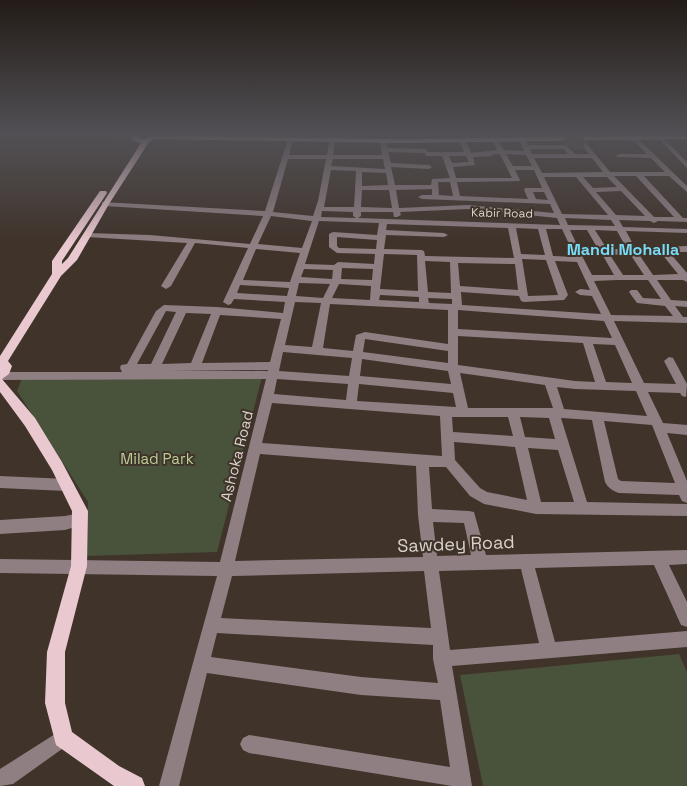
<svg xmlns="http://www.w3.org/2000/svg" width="687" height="786" font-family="'Space Grotesk',sans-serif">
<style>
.green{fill:#49523a}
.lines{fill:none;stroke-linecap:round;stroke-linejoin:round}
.minor{fill:#8f7f83;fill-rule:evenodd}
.major{fill:#e9c8cf;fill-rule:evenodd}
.wall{fill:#544a40}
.building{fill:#62564b;stroke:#453c34}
.labels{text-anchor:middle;stroke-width:4;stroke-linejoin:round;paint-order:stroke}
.far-street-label{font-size:12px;fill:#dad3cd;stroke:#3f332a}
.street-label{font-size:15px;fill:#dad3cd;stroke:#3f332a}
.park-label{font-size:15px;fill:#bacd98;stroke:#3f332a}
.far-district-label{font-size:16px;font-weight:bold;fill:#79dcf7;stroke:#3f332a}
.near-street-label{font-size:18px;fill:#dad3cd;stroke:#3f332a}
</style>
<rect width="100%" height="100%" fill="#3f332a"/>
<!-- green -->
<path class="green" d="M262,377L217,552L87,556L88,502L17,391L22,378Z
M679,654L687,672V786H483L460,675Z"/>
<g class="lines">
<!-- minor -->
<path class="minor" d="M101,134H126L138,136L135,138L104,136Z
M465,134H471L472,140H468Z
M516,134H522L528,145H566L575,154H589L577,139L582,138L610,172H665L651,158L617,157L616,156L619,154H647L627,134H633L687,186V192L669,176H644L683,218H687V222L658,221L654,223L650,221L619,220L623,227L687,229V233L626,231L635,248L687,246V252H669L687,273V282L683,280H657L671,300L687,301V307L675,306L683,317H687V323L614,321L644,383L676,384L664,361L669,357L673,358L687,384L686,397L682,396L680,393L648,392L663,423L687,425V435L667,433L687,481V503L682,501L679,495L619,493C613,491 608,488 605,482L592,420L561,418L587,502L687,504V516L536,514L484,504L470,496L446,467H429L432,509L469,511L474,512L486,555L687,550V564L669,565L687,602V627L681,625L654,565L535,568L555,642L687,631V647L452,666L472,786H452L249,753L243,750L240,744L243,738L249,735L450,767L440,700L361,695L207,673L179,786H159L217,576L0,573V559L220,562L266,379L0,380V372H122L120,368L121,365L127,364L156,311L164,305L217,307L283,313L285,302L234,299L231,304L228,305L223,302L248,248L195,243L171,286L166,289L161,286L187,243L87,237L83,235L87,233L150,235L250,244L263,216L105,206H102V202L265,211L288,139L293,140L289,155H327L330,137L333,135L336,137L333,155H382L380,141L383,139L386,141L388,148L426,149L428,152H464L459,140L462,138L465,140L471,153L497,150L492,140L495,138L497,139L504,150L524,151ZM530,149H564L568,154H532ZM388,152L425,153V155L427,156H442L450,178L432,179L431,185H395L391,167L429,169L432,167L429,165L391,163ZM494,154H500L512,178H456L453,167L475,165L473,157L491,156ZM506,154L526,155L532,166H513ZM449,156H466L469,162L452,163ZM534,158H592L603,172L542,173ZM288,159H326L318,201L313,216L273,212ZM333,159H383L385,169L331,166ZM331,170L356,171L354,207H324ZM515,170H534L542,188H525L524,190L528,199L460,196L457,182L519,181L520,180ZM362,172L386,173L388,185L362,186ZM614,176H636L674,217H654ZM544,177H576L608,215L562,214ZM583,177H607L617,187L593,188ZM438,182H450L453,196L439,195ZM432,189V195H422L418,197L422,199L550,204L554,213L468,205L399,208L396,190ZM362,190H389L392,208L361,207ZM621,191L645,216L616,215L596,192ZM533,192H544L548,200L536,199ZM468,209L557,218L560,225L358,218L361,216V212H393L394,217H397L401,215L400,212ZM322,211L353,212V216L356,218L321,217ZM271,216L312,221L302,248L258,244ZM565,218L611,220L615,226L568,225ZM319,221L379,223L377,235L333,232L329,234V247L337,253L375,254L374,264L338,262L334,265L305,264ZM387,224L508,228L514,258L425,256L424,251L421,250L384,249L386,235L444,237L448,235L444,233L386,230ZM516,228L538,229L545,255L521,254ZM546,229H562L575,257L553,256ZM570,230H587L598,249H579ZM595,230L617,231L627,249H607ZM337,237L377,240L376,249L339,248L337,246ZM256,249L300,253L290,282L243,280ZM638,253H661L678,274L653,275ZM384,254L417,255L418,291L380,289ZM581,254H602L614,275H592ZM630,254L644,275H623L610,255ZM522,259L546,260L558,295L528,296ZM425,261L450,262L451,293L428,292ZM555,261L577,262L590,290L580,289L575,292L580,295L592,296L601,314L462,305L461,292L519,296L521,301L524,302L564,300L568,295ZM458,263L515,264L518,290L460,286ZM342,268L373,269L372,280L341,279ZM304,269L333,270L332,279L301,277ZM617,280H648L661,299L643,298L637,290H631L629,292L637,303L665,306L673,316L611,315L594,281ZM299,283L330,284L323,298L296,296ZM339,284L371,286L370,300L332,298ZM240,285L289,288L287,296L237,293ZM380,295L419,297V302L379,300ZM428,298L452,299V304L429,303ZM295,302L321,303L312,347L285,345ZM330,304L448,310V344L365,332L356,335L353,351L323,348ZM458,310L604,321L612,338L458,329ZM166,311L176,312L151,364H137ZM186,313L211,314L191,363L162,364ZM220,315L281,319L270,362L202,363ZM458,336L583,343L595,382L575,381L458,365ZM365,339L448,351V363L363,352ZM593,344L615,345L632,383L606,382ZM283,352L352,358L349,376L279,371ZM362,359L448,371L451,384L360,376ZM268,370V371H169ZM460,373L545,385L553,408H468ZM277,379L348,384L346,400L274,394ZM359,384L453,393L456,407L357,401ZM557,387L575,389L636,391L647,416L564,409ZM272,403L440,416L442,456L262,443ZM452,417H508L513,436L453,432ZM520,417L549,418L555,439L525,437ZM604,421L652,425L675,483L621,481L618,479ZM454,442L515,447L527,500L487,492L480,488L455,460ZM528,448L558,450L574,502H541ZM260,454L416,466L418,515L423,557L235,561ZM433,522L464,523L471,555L437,556ZM521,569L539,643L450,650L439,571ZM424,571L431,628L221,618L232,576ZM217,633L433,645V659L438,683L361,677L211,657Z
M661,136L687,162V168L659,139L658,138Z
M0,476L67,479L72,481L74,485L72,489L67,491L0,488Z
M80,513L85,514L87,519L85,524L65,530L0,534V520L65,516Z
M63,729L69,732L72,738L69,744L13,784L0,786V769Z"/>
<!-- major -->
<path class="major" d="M135,134H144L138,137L142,139L154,135L400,139L687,135V139L400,143L155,139L149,142L109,204L77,260L61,276L8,361L12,366L9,374L2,379L35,418L62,462L88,511L87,566L65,652V703L72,732L119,766L142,778L145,786H114L56,745L45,703L47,652L71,566L72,511L52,470L25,426L0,392V356L52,274V261L100,191H106L107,193L62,261V264L68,258L141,143L132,140V136Z"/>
</g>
<!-- wall -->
<path class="wall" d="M566,135L585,142L583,149H573L563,143Z"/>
<!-- building -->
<path class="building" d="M566,135H580L585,142H576Z"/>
<!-- sky -->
<linearGradient id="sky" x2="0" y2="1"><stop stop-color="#231c17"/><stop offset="0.55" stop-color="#525055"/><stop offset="1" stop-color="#525055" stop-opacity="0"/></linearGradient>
<rect width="687" height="244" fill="url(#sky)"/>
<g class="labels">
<!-- far-street labels -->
<g class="far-street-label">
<text transform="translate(502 213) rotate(1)" y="4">Kabir Road</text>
</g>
<!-- street labels -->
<g class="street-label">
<text transform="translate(237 456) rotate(-76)" y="5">Ashoka Road</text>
</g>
<!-- park labels -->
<g class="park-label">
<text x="157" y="464">Milad Park</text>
</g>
<!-- far-district labels -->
<g class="far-district-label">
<text x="623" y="255">Mandi Mohalla</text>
</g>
<!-- near-street labels -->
<g class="near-street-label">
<text transform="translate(456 544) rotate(-2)" y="6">Sawdey Road</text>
</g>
</g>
</svg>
